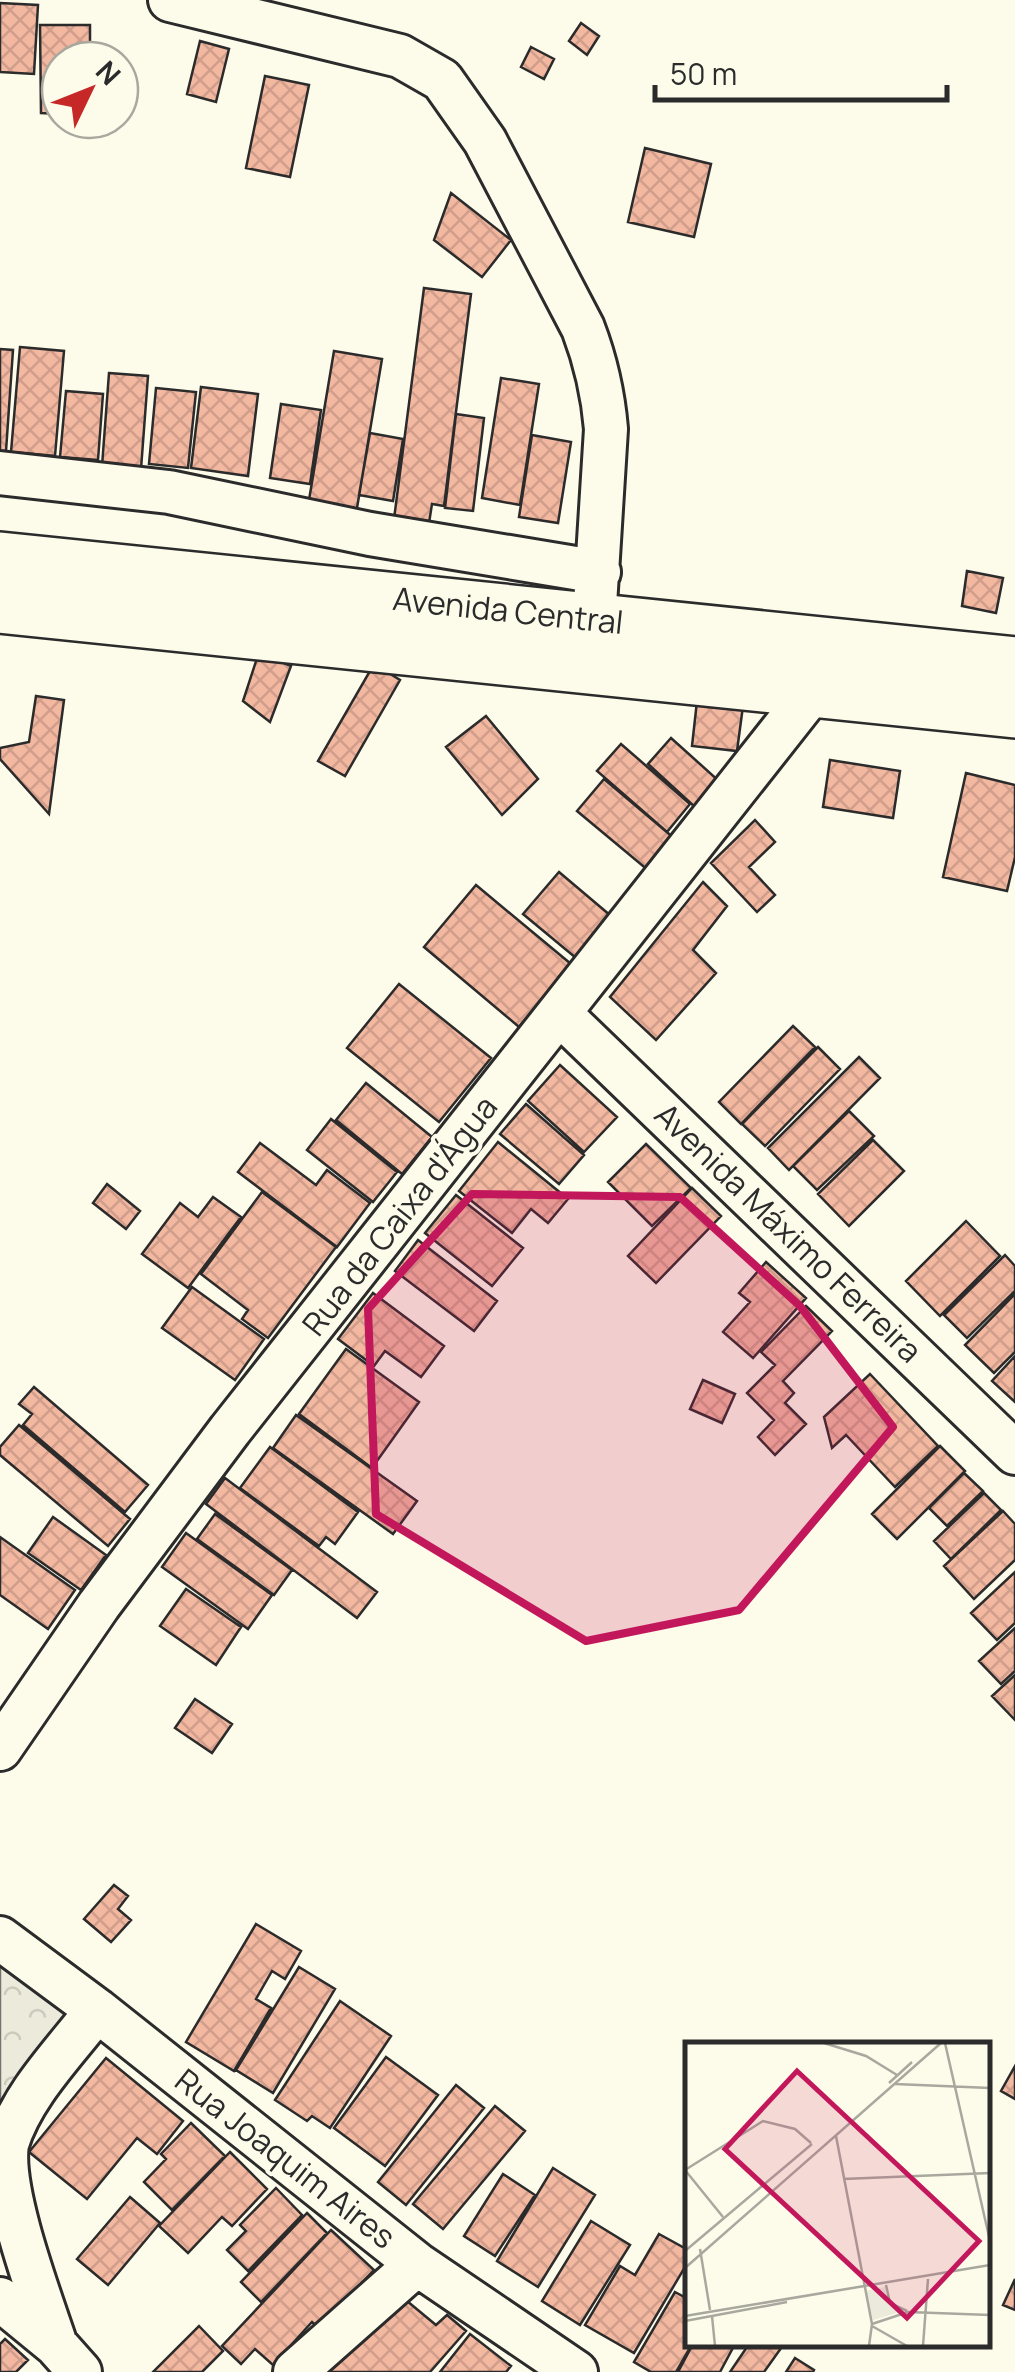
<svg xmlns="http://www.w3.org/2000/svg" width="1015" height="2372" font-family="Manrope,sans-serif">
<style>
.forest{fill:url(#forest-crowns);stroke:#74746e;stroke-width:2.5}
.building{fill:url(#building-cross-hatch);stroke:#2b2b2b;stroke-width:2.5}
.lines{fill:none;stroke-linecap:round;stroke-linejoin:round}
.minor-casing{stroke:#2b2b2b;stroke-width:48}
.major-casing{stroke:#2b2b2b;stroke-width:60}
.minor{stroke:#fdfbea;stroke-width:42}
.major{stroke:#fdfbea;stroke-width:55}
.marked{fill:#c2185b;fill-opacity:0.2;stroke:#c2185b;stroke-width:8;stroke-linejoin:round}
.labels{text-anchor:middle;stroke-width:8;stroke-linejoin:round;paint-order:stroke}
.street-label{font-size:32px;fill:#2b2b2b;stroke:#fdfbea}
.inset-road{fill:none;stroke:#a9a89e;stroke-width:2.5}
.view{fill:#c2185b;fill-opacity:0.15;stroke:#c2185b;stroke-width:5}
.inset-edge{fill:none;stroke:#2b2b2b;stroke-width:5}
</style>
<defs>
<pattern id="forest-crowns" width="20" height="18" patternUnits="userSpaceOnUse" patternTransform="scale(2.5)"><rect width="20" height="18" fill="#ecebdb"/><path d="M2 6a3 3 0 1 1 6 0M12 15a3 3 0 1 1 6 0" fill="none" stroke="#cbcabc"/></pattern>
<pattern id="building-cross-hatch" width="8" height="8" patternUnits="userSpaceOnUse" patternTransform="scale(2.5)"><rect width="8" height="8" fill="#f2b8a0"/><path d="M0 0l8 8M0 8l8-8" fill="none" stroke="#d09e8a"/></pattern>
</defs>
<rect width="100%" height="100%" fill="#fdfbea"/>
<!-- forest -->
<path class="forest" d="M0,1956L81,2014L0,2121Z"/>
<!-- building -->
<path class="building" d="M0,3L38,5L34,74L0,72Z
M581,23L599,36L587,55L569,41Z
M40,25H90V60H60V114L41,113Z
M200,41L229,49L216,102L187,94Z
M531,47L554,59L544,79L521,67Z
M265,76L309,85L290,177L246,168Z
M645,148L711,164L694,237L628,222Z
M451,193L511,240L482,277L434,240Z
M424,288L471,294L444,506L432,504L429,523L394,519Z
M20,347L64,351L55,456L11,452Z
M0,349L13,350L6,451H0Z
M334,351L382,359L356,514L308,506Z
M109,373L148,376L141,469L102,466Z
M501,378L539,384L520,505L482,498Z
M201,387L258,394L248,476L191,468Z
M156,388L196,392L188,468L149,464Z
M66,391L103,394L98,460L60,457Z
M281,404L321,410L310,484L270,478Z
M456,414L484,418L473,511L445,508Z
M370,433L403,439L393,501L359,495Z
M532,435L571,442L558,523L519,517Z
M967,571L1003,578L996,613L962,606Z
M259,652L291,666L270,722L243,701Z
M374,664L400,680L345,776L318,761Z
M36,696L64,700L49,814L0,759V748L29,742Z
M697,701L743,706L737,751L692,746Z
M486,716L538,779L502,815L446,747Z
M671,738L720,782L696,808L648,764Z
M621,744L690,804L667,832L597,771Z
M830,760L900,771L893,818L823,807Z
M966,773L1015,785V857L1007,891L943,877Z
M604,779L675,839L649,871L577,811Z
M755,820L775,842L749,867L775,895L757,912L711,863Z
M559,872L611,916L576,958L523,914Z
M703,882L727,906L693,950L716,973L656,1040L610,997Z
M476,885L571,964L519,1027L424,947Z
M399,984L491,1058L439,1122L347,1048Z
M793,1026L815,1047L741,1124L719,1102Z
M818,1047L840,1069L765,1146L742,1124Z
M859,1057L880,1078L789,1170L768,1148Z
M560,1065L617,1117L584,1152L528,1101Z
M366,1083L432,1137L402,1174L336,1120Z
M526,1104L584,1155L559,1184L500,1134Z
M849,1111L874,1136L817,1190L793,1166Z
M331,1119L397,1172L373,1202L307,1150Z
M873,1140L904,1171L849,1226L818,1194Z
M498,1142L568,1199L548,1223L531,1209L512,1233L459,1191Z
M260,1143L316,1185L327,1170L370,1203L337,1247L238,1172Z
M646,1144L691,1188L652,1226L608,1182Z
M107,1184L140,1211L126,1229L93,1203Z
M692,1188L721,1216L656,1283L628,1256Z
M262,1192L336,1247L268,1338L242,1319L248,1310L201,1274Z
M456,1195L523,1248L492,1286L425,1233Z
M213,1197L241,1217L188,1288L142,1254L180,1203L198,1217Z
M966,1221L1000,1256L940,1316L906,1281Z
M418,1240L497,1301L474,1331L395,1271Z
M1005,1255L1015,1266V1291L967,1338L944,1315Z
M766,1262L806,1298L753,1358L723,1332L750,1302L739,1293Z
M192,1287L264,1339L235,1380L162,1328Z
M373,1293L444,1346L421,1377L385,1351L374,1366L338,1339Z
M1015,1294V1352L994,1373L965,1345Z
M806,1306L832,1331L783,1381L794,1393L785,1403L806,1424L775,1455L758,1437L774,1420L747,1393L775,1365L761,1352Z
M346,1349L419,1402L372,1468L299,1414Z
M1015,1356V1402L992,1381Z
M870,1374L938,1446L895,1487L846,1435L832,1448L824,1417Z
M703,1380L735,1394L722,1423L690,1409Z
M34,1387L148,1485L125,1512L23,1425L32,1414L19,1404Z
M296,1415L417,1501L393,1534L273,1448Z
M19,1425L130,1519L108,1546L0,1455V1447Z
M940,1446L965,1471L897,1539L872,1514Z
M270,1447L358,1512L335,1544L326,1537L319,1546L240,1488Z
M964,1473L983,1491L947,1526L929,1508Z
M225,1478L377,1592L357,1618L206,1504Z
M984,1493L1001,1510L951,1559L934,1541Z
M1003,1511L1015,1524V1560L974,1599L944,1566Z
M215,1514L292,1570L274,1595L197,1539Z
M53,1517L106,1555L81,1590L28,1553Z
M186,1533L272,1595L248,1629L162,1567Z
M0,1537L75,1590L48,1629L0,1595Z
M1015,1572V1623L997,1640L971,1613Z
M186,1589L241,1627L216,1665L160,1626Z
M1015,1628V1671L1001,1684L979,1661Z
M1015,1675V1720L992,1696Z
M195,1699L232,1724L212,1753L175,1728Z
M114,1885L128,1896L118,1909L131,1920L111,1942L84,1919Z
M256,1924L301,1951L285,1979L272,1971L256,1999L271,2008L234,2071L186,2042Z
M299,1967L335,1989L273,2093L236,2070Z
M340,2001L391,2036L330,2128L312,2116L307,2121L275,2100Z
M386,2057L438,2095L385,2166L334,2128Z
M106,2058L183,2121L157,2154L137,2138L87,2199L29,2152Z
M1015,2066V2099L1001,2091Z
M456,2085L484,2108L406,2205L378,2182Z
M495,2106L525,2131L443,2229L413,2204Z
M191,2123L225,2156L172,2210L144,2182L166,2159L161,2154Z
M230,2152L267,2189L232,2226L222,2217L188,2253L159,2226Z
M553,2168L595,2195L538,2287L497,2261Z
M503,2174L535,2195L495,2256L464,2236Z
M276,2188L302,2215L248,2271L227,2250L246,2231L240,2225Z
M130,2197L160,2223L108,2285L77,2259Z
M307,2213L327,2233L261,2302L241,2282Z
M591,2221L630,2245L580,2325L542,2301Z
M331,2230L374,2270L319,2328L312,2322L273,2365L255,2349L241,2364L222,2346Z
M659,2234L688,2250V2262L634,2353L585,2325L620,2266L635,2275Z
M1015,2279V2310L1003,2305Z
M675,2292L688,2299V2344H692L676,2372H651L634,2362Z
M407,2301L436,2325L447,2315L466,2331L430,2372H328Z
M199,2326L223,2351L202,2372H153Z
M470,2334L511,2366L506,2372H440Z
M5,2339L28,2360L16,2372H0V2344Z
M693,2344H735L720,2372H678Z
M749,2344H784L764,2372H730Z
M795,2358L814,2370L813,2372H786Z"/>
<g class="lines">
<!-- minor casing -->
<g class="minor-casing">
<path id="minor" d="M170,0L400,56L442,80L485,141L583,328C596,362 603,393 606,429L592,653
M0,473L169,492L370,534L599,572
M560,1014L1015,1453
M0,1749L99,1605L230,1430L813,691
M0,1938L97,2010L417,2264L576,2372
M0,2299L56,2345L80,2372
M56,2345C40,2297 0,2192 7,2144C22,2094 66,2051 97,2010
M295,2372L417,2264"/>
</g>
<!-- major casing -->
<g class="major-casing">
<path id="major" d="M0,560L1015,665
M0,605L1015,710"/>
</g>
<!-- minor -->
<use href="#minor" class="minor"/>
<!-- major -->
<use href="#major" class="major"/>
</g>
<!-- marked area -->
<path class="marked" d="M472,1194L680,1197L800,1306L893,1427L739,1610L586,1641L376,1514L368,1309Z"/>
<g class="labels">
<!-- street labels -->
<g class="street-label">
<text transform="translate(508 611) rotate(6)" y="11">Avenida Central</text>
<text transform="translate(400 1216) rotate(-52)" y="11">Rua da Caixa d'Água</text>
<text transform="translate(788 1233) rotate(44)" y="11">Avenida Máximo Ferreira</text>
<text transform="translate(285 2159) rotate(38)" y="11">Rua Joaquim Aires</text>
</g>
</g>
<!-- overview -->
<g transform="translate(685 2042)">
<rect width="305" height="305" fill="#fdfbea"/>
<path d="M200,245L203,260L218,269L188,278L180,249Z" fill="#ecebdb"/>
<path class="inset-road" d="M139,1L181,14L212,33M260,1L305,199M204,41L227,20M210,42L305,46M151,94L187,282L184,304M0,128L78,79L110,87L126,101M0,128L38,175M158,137L305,131M15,207L25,268M0,209L127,102M0,226L256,1M201,243L205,261L222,269M0,274L305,223M27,274L30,304M0,279L102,260M187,282L223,270L305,273M187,284L222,304M238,304L243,237"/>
<path class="view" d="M112,29L294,199L222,276L40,107Z"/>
<rect width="305" height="305" class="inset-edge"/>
</g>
<!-- north arrow -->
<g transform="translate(90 90) rotate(47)"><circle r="48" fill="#fdfbea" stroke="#a9a89e" stroke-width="2.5"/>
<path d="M0-8L18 38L0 25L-18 38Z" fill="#c62828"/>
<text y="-15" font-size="28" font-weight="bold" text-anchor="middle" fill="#2b2b2b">N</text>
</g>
<!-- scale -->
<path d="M655 85v15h292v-15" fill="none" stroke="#2b2b2b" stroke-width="5"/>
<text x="670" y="85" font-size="30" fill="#2b2b2b" stroke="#fdfbea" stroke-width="8" paint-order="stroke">50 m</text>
</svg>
